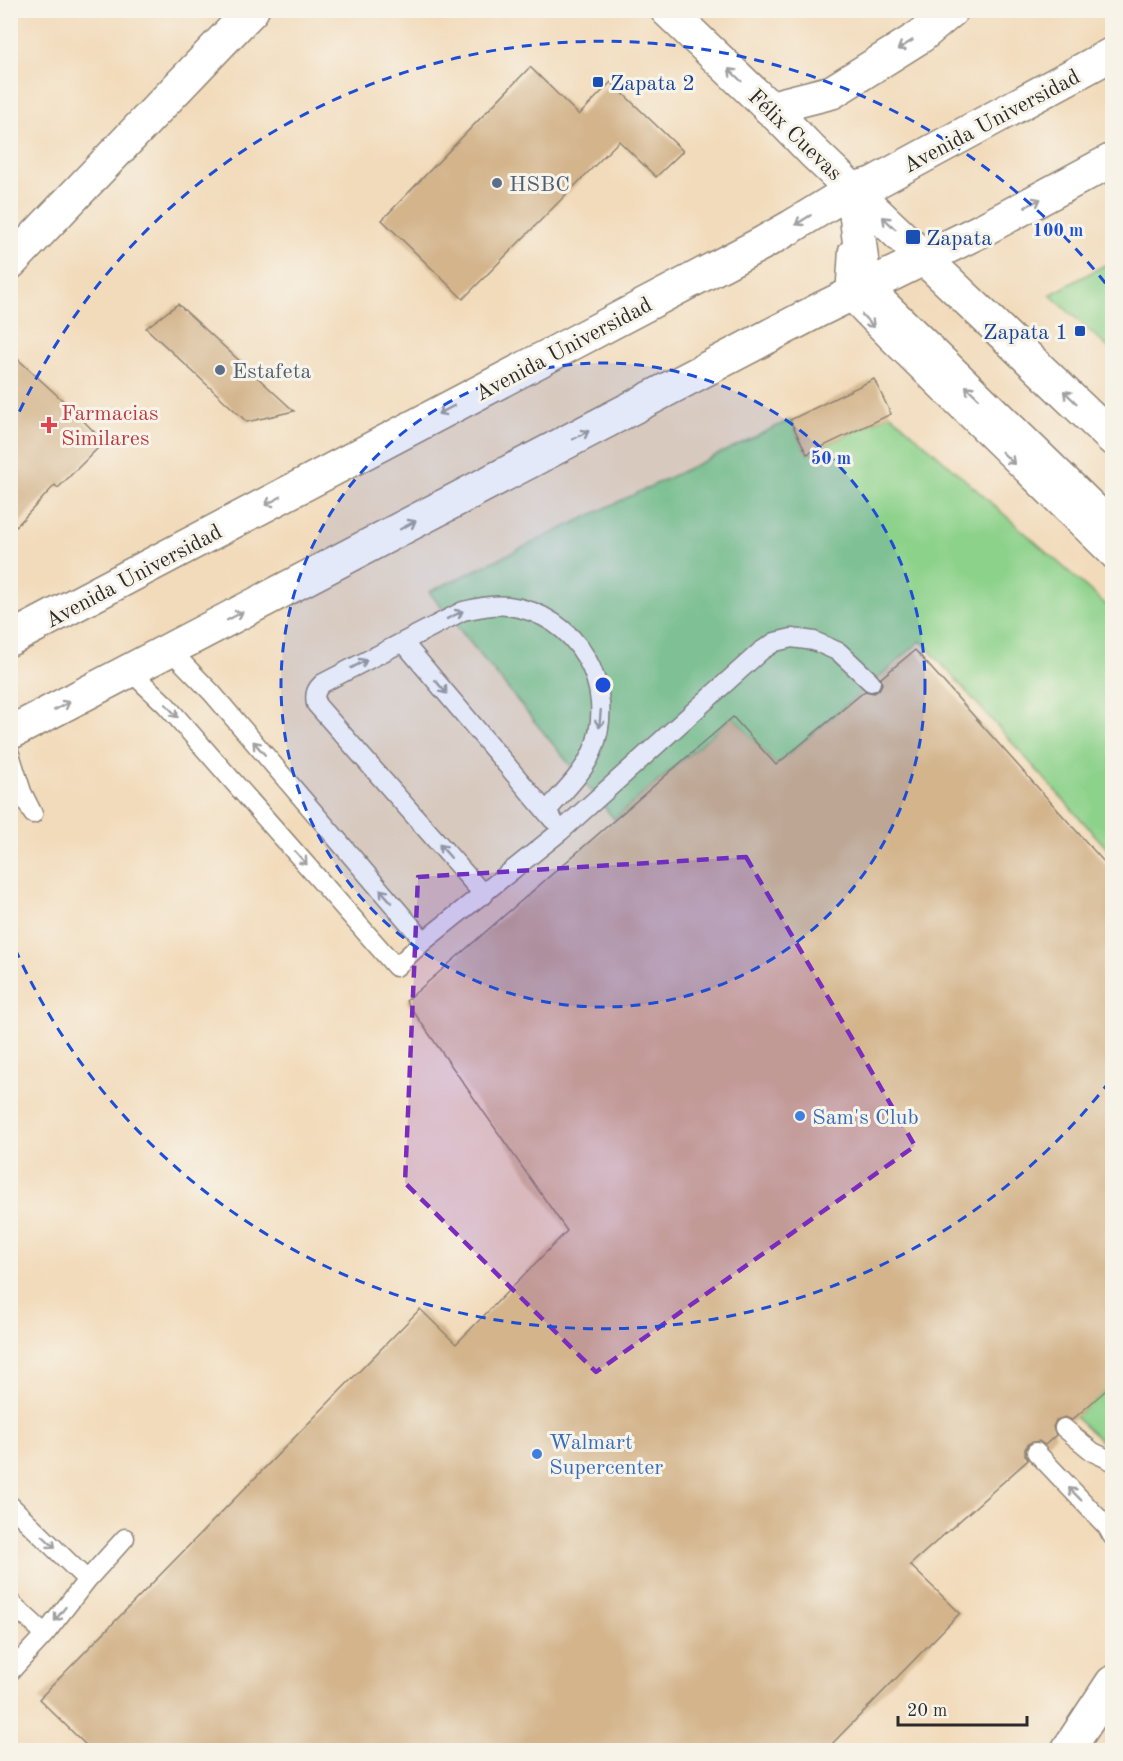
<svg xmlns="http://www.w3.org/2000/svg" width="1123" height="1761" font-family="'Old Standard TT',serif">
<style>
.green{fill:#8dd28b;stroke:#5c7e5b;stroke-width:1.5}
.building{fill:#d3b48b}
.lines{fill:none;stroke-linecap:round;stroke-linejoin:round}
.service-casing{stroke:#8e8373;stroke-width:21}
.minor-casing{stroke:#8e8373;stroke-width:36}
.secondary-casing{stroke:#8e8373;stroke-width:36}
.primary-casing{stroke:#8e8373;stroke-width:36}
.service{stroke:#fff;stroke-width:18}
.minor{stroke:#fff;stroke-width:33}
.secondary{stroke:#fff;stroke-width:33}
.primary{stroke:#fff;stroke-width:33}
.oneway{stroke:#a0a0a0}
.marked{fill:#7b2cbf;fill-opacity:0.2;stroke:#7b2cbf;stroke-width:4.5;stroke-dasharray:12 8;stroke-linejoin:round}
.ring{fill:none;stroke:#1d4ed8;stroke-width:3;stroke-dasharray:10 8}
.transit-dot{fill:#1a4fb4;stroke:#f7f3e8;stroke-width:2}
.service-dot{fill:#5c6f8a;stroke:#f7f3e8;stroke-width:2}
.health-dot{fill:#e0444e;stroke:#f7f3e8;stroke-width:2}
.shop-dot{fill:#3f7fe0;stroke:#f7f3e8;stroke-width:2}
.labels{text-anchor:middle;stroke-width:6;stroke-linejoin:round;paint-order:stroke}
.transit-label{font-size:22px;fill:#164399;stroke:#f7f3e8;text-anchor:start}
.street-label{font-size:22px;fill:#2b2b2b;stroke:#f7f3e8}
.service-label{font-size:22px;fill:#4e5e75;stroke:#f7f3e8;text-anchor:start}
.health-label{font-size:22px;fill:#be3a42;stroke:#f7f3e8;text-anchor:start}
.shop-label{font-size:22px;fill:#366cbe;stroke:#f7f3e8;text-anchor:start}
.centre{fill:#1d4ed8;stroke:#f7f3e8;stroke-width:3}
.ring-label{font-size:18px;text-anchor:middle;font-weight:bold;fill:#1d4ed8;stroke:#f7f3e8;stroke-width:6;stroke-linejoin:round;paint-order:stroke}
</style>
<rect width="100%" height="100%" fill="#f7f3e8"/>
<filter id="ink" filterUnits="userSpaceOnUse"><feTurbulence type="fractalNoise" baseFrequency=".0167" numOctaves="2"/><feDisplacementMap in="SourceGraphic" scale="12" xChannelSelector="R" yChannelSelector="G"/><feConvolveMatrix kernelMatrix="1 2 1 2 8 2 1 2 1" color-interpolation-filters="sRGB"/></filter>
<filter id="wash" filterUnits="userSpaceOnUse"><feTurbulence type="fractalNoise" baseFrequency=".008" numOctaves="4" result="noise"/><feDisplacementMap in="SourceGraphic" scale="24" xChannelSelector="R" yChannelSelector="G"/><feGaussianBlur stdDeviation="1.35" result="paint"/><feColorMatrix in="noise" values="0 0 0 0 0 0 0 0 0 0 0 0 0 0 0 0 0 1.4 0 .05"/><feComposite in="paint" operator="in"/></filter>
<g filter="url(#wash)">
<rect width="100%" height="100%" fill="#f2dbbb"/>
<!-- green -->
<path class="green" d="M1112,261V351L1050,295Z
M891,414L1112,610V854L921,641L776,765L733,717L614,819L429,592L790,420L807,454Z
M1112,1384V1449L1104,1444L1075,1417Z"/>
<g id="blocks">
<!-- building -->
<path class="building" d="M530,67L579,115L611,82L683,151L656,177L619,141L463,299L382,220Z
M178,304L294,411L247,422L146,328Z
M10,352L71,408L104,442L58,488L55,485L10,533Z
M874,379L891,414L807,454L790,420Z
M915,650L1113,872V1384L1072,1420L1065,1417L1056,1420L1053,1427L1056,1435L1045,1445L1039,1441L1029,1443L1025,1449V1455L1028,1460L910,1565L960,1613L826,1750H91L39,1699L420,1309L456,1344L567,1231L406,1001L733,717L776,765L865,691L874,693L879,690L882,684L881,678Z"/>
</g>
</g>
<g filter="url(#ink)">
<use href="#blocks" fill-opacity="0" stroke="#8e8373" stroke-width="1.5"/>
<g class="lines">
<!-- service casing -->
<g class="service-casing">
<path id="service" d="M848,250L845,297L886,339L1112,560
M403,642L553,820
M170,650L212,693L424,941
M130,671L166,705L396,967L424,941L561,831L761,651L775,642L792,638L814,641L839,652L871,682
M10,754L22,792L33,814
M484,895L316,704C314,694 316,689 323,683L463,611C478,608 493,604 508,606C577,614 618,686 593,750C584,773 562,793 546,812
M1064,1428L1093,1452L1112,1461
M1036,1452L1107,1527L1112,1536
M10,1505L87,1580
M10,1602L45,1634
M10,1672L45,1634L87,1580L125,1538"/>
</g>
<!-- minor casing -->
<g class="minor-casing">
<path id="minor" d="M769,108L832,92L921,36L952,10
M10,263L252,10
M1068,1750L1112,1683"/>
</g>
<!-- secondary casing -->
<g class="secondary-casing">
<path id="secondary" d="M10,639L761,244L791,227L853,189L872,184L1112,54
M10,733L819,310L984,229L1112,160"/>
</g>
<!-- primary casing -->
<g class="primary-casing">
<path id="primary" d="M667,10L782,120L813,152L1112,438
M853,189L865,288L1112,528"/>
</g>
<!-- service -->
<use href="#service" class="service"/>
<!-- minor -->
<use href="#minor" class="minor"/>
<!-- secondary -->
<use href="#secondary" class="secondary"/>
<!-- primary -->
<use href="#primary" class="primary"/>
</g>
<!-- one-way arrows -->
<defs><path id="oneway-shaft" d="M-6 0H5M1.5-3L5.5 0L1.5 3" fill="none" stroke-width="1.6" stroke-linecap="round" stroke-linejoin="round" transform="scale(1.5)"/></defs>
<g class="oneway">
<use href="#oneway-shaft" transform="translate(905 45) rotate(148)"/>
<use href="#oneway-shaft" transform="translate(735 75) rotate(-136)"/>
<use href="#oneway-shaft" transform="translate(1033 203) rotate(-28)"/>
<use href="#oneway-shaft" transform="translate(803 220) rotate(148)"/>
<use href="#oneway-shaft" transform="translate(889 223) rotate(-136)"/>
<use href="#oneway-shaft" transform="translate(868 321) rotate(46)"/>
<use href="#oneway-shaft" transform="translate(972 392) rotate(-136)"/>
<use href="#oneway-shaft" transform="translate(1070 397) rotate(-136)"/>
<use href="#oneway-shaft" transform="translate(446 410) rotate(152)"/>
<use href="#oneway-shaft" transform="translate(581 435) rotate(-28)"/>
<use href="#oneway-shaft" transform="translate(1008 458) rotate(44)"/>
<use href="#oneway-shaft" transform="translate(273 501) rotate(152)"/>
<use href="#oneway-shaft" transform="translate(408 525) rotate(-28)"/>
<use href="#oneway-shaft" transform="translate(455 615) rotate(-26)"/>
<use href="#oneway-shaft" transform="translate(235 616) rotate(-28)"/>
<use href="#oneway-shaft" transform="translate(359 664) rotate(-27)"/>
<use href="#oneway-shaft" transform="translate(441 687) rotate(50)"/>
<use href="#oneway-shaft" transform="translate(62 706) rotate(-28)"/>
<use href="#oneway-shaft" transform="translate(172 711) rotate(48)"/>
<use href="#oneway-shaft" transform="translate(600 719) rotate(95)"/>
<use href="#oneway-shaft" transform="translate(259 748) rotate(-131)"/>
<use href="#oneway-shaft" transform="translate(445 851) rotate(-131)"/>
<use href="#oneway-shaft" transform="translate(301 858) rotate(49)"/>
<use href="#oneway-shaft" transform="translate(386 896) rotate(-131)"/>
<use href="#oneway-shaft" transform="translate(1075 1494) rotate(-135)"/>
<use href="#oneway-shaft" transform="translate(49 1542) rotate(44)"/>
<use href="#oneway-shaft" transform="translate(60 1614) rotate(128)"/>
</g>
</g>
<!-- marked area -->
<path class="marked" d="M746,857L915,1146L596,1372L405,1183L418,877Z"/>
<!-- distance rings -->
<circle cx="603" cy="685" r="322" fill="#1d4ed8" fill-opacity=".12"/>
<g class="ring">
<circle cx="603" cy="685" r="322"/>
<path d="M1110 1081A644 644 0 0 1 12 942M12 428A644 644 0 0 1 1110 289"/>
</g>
<!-- markers -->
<g class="transit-dot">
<rect x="592" y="76" width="12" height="12" rx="3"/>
<rect x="905" y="229" width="16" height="16" rx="3"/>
<rect x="1074" y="325" width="12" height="12" rx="3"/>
</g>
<g class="service-dot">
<circle cx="497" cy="183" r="6"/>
<circle cx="220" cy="370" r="6"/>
</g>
<path class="health-dot" d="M46 416h6v6h6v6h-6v6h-6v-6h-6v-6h6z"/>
<g class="shop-dot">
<circle cx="800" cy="1116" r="6"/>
<circle cx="537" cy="1454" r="6"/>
</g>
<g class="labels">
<!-- transit labels -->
<g class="transit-label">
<text x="610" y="90">Zapata 2</text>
<text x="926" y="245">Zapata</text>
<text x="1068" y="339" text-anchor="end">Zapata 1</text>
</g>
<!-- street labels -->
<g class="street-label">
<text transform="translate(991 120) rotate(-28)" y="8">Avenida Universidad</text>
<text transform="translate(796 134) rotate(44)" y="8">Félix Cuevas</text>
<text transform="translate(563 348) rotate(-28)" y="8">Avenida Universidad</text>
<text transform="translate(133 575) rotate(-28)" y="8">Avenida Universidad</text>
</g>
<!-- service labels -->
<g class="service-label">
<text x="509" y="191">HSBC</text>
<text x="232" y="378">Estafeta</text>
</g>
<!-- health labels -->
<g class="health-label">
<text x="61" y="420">Farmacias<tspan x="61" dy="25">Similares</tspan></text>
</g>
<!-- shop labels -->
<g class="shop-label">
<text x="812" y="1124">Sam's Club</text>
<text x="549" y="1449">Walmart<tspan x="549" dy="25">Supercenter</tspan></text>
</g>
</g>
<circle cx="603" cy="685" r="9" class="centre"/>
<g class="ring-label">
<text x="1058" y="236">100 m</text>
<text x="831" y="464">50 m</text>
</g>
<!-- margin -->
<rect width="1123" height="1761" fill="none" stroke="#f7f3e8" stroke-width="36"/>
<!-- scale -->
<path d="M898 1716v9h129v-9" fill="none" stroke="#2b2b2b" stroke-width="3"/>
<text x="907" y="1716" font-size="18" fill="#2b2b2b" stroke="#f7f3e8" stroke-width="4.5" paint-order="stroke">20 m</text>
</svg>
